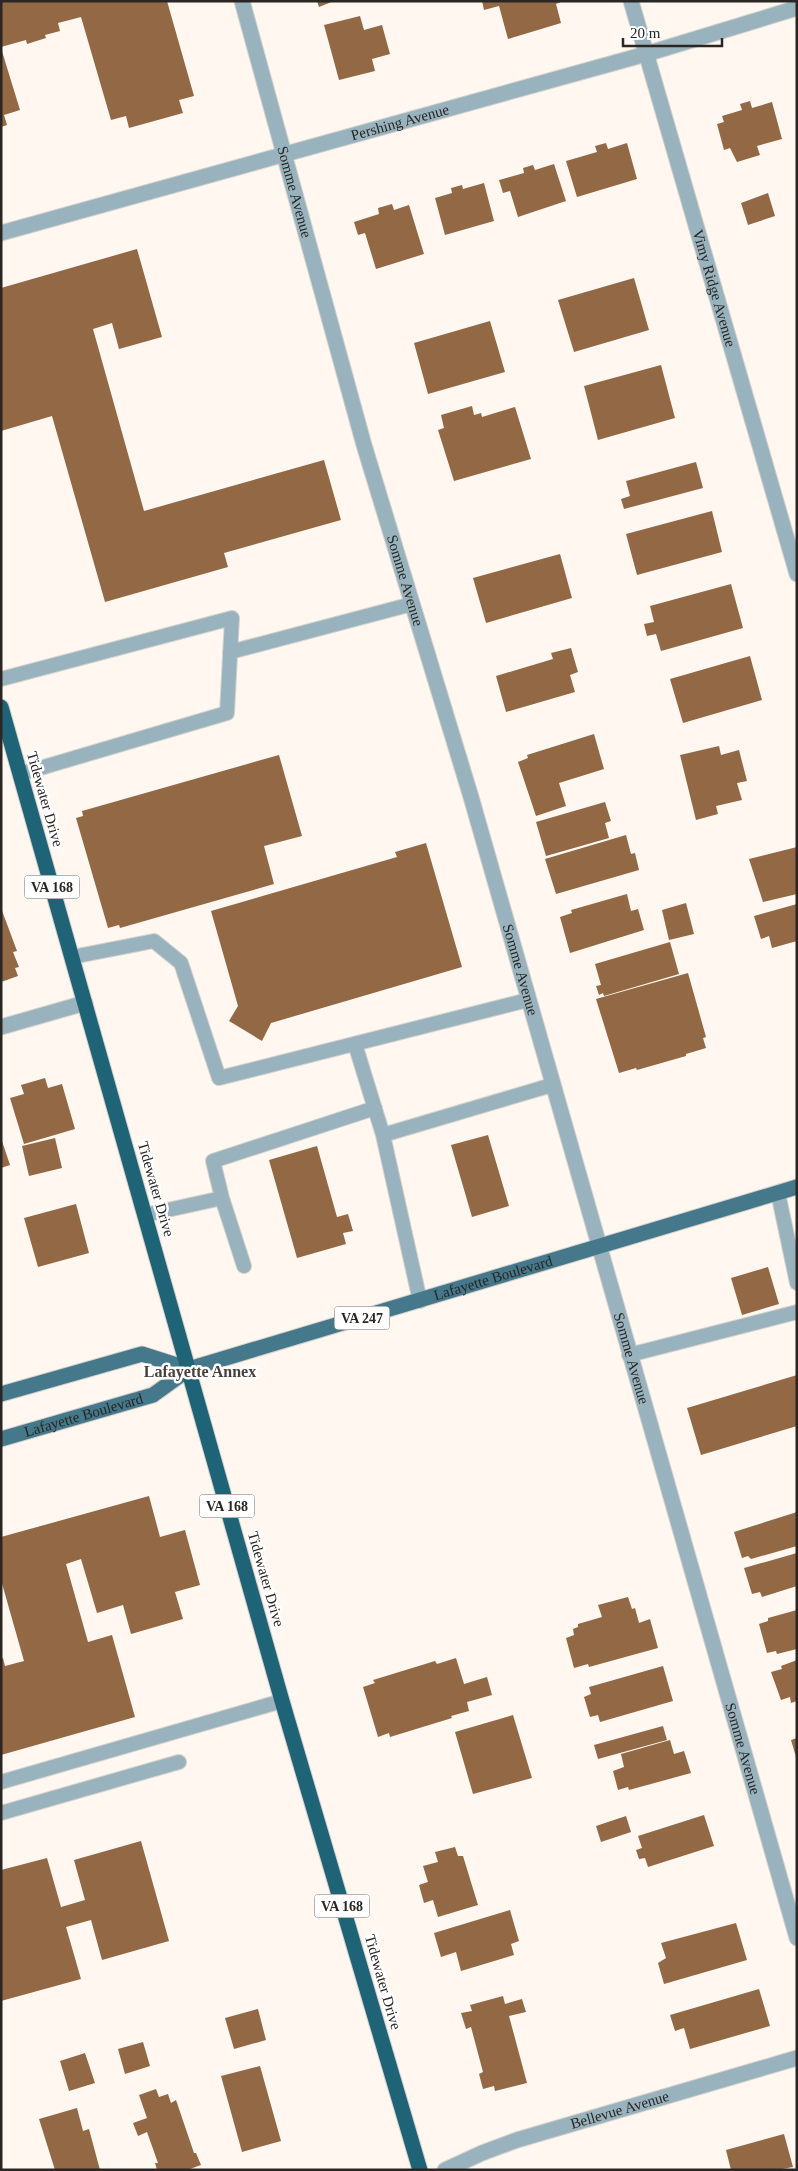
<svg xmlns="http://www.w3.org/2000/svg" width="798" height="2171" font-family="Georgia,serif">
<style>
.building{fill:#926845}
.lines{fill:none;stroke-linecap:round;stroke-linejoin:round}
.lane-casing{stroke:#d8d1cb;stroke-width:16}
.street-casing{stroke:#d8d1cb;stroke-width:17}
.primary-casing{stroke:#d8d1cb;stroke-width:17}
.highway-casing{stroke:#d8d1cb;stroke-width:17}
.lane{stroke:#98b3bd;stroke-width:14}
.street{stroke:#98b3bd;stroke-width:15}
.primary{stroke:#44788a;stroke-width:15}
.highway{stroke:#1f6377;stroke-width:15}
.labels{text-anchor:middle;stroke-width:5;stroke-linejoin:round;paint-order:stroke}
.shield{fill:#fff;stroke:#696766;stroke-width:1}
.shield-label{font-size:14px;font-weight:bold;fill:#292624}
.street-label{font-size:15px;fill:#292624;stroke:#fff}
.neighbourhood-label{font-size:16px;font-weight:bold;fill:#47403b;stroke:#fff}
</style>
<rect width="100%" height="100%" fill="#fff7f0"/>
<!-- building -->
<path class="building" d="M1,1H167L194,96L179,100L183,113L129,128L126,116L111,120L81,17L58,23L60,31L45,35L46,38L27,44L26,40L1,47Z
M317,1H334L319,7Z
M482,1H563L556,4L561,23L508,39L499,6L484,10Z
M360,16L364,30L382,25L390,54L372,59L375,71L339,80L324,25Z
M1,48L20,110L4,115L7,125L1,127Z
M750,101L752,108L772,102L782,139L757,146L760,155L737,162L730,148L724,150L717,124L724,122L722,116L742,110L740,104Z
M606,143L608,149L627,143L637,179L577,197L566,161L597,152L595,146Z
M554,164L566,201L518,217L510,191L503,193L499,180L524,173L523,168L533,165L535,170Z
M484,183L494,221L445,235L435,198L452,193L451,188L462,185L463,189Z
M768,193L775,216L748,225L741,203Z
M392,204L394,210L409,205L424,254L376,269L365,233L358,235L354,222L379,214L378,208Z
M137,249L162,337L119,349L112,323L93,329L144,511L324,460L341,520L224,553L228,567L105,602L52,416L1,431V288Z
M634,278L649,330L574,352L558,300Z
M490,321L505,372L428,394L414,343Z
M661,365L675,418L598,440L584,386Z
M472,406L474,415L481,413L482,417L515,407L531,459L454,481L438,430L444,428L441,415Z
M696,462L703,488L624,509L621,499L630,496L626,481Z
M712,511L722,552L637,575L626,534Z
M560,554L572,598L486,623L473,578Z
M731,584L743,628L661,651L656,634L647,636L644,624L654,622L650,606Z
M571,648L578,672L570,675L575,692L506,712L496,676L553,659L551,653Z
M750,656L762,700L683,723L670,679Z
M594,734L604,769L559,783L566,806L536,816L518,762L528,758L527,755Z
M719,746L721,755L739,750L747,781L737,783L742,800L716,806L718,814L696,820L680,755Z
M279,755L302,836L264,846L274,884L120,928L119,925L108,928L76,818L83,816L82,811Z
M605,802L611,821L605,823L609,838L546,856L536,822Z
M626,835L631,854L635,853L639,870L556,894L545,859Z
M426,843L462,967L271,1023L262,1041L229,1021L238,1006L211,911L397,857L395,852Z
M797,847V894L763,902L749,859Z
M627,894L631,911L638,909L644,930L570,953L560,917L572,913L571,910Z
M686,903L694,934L669,940L662,910Z
M797,904V941L772,948L769,936L761,939L754,916Z
M1,908L17,951L13,952L19,967L15,968L18,976L1,982Z
M670,942L679,974L604,996L603,993L599,995L596,986L601,985L595,964Z
M688,973L706,1037L703,1038L706,1048L686,1054V1056L637,1070L636,1068L619,1073L596,999Z
M45,1078L48,1088L62,1084L75,1129L24,1144L10,1098L24,1094L21,1085Z
M488,1135L509,1206L472,1217L451,1145Z
M1,1138L10,1165L1,1168Z
M55,1138L62,1168L29,1176L22,1146Z
M317,1146L337,1217L348,1214L353,1231L343,1233L346,1244L297,1258L269,1160Z
M76,1204L89,1253L38,1267L24,1218Z
M768,1267L779,1304L742,1315L731,1278Z
M797,1375V1426L701,1455L687,1408Z
M149,1496L160,1537L185,1530L200,1585L175,1592L183,1619L131,1634L123,1605L97,1613L81,1559L66,1564L88,1642L112,1635L135,1717L1,1755V1659L3,1658L5,1666L24,1661L1,1580V1537Z
M797,1512V1546L751,1559L748,1556L742,1558L734,1532Z
M797,1553V1586L762,1597L760,1592L752,1594L744,1568Z
M628,1597L632,1609L635,1608L639,1623L650,1619L658,1648L589,1667L588,1664L574,1668L566,1638L574,1635L573,1629L578,1627V1624L602,1617L598,1605Z
M797,1610V1649L777,1654L776,1651L767,1653L759,1624L768,1621V1618Z
M456,1658L464,1684L487,1677L492,1695L467,1702L469,1711L451,1716L452,1718L390,1737L389,1733L378,1737L363,1687L375,1683L373,1680L435,1661L437,1664Z
M797,1660V1701L791,1703L790,1697L781,1700L771,1672L782,1669L781,1666Z
M663,1666L673,1701L600,1722L598,1715L590,1717L584,1697L591,1694L589,1687Z
M513,1715L532,1778L473,1794L455,1732Z
M663,1726L667,1740L598,1759L594,1745Z
M797,1738V1757H796L791,1740Z
M670,1740L674,1754L684,1751L691,1773L629,1790L628,1787L618,1790L613,1771L624,1767L621,1754Z
M704,1815L714,1846L648,1867L645,1858L639,1859L636,1850L642,1848L638,1836Z
M626,1816L631,1832L601,1842L596,1826Z
M141,1841L169,1941L102,1960L91,1920L66,1927L81,1979L1,2001V1870L47,1858L61,1907L85,1900L74,1860Z
M455,1847L458,1856H463L478,1905L438,1917L433,1900L424,1903L419,1885L428,1882L423,1866L438,1862L435,1852Z
M510,1910L519,1941L511,1944L514,1955L461,1971L456,1952L441,1957L434,1933Z
M736,1923L747,1960L664,1984L658,1963L666,1958L661,1943Z
M759,1989L770,2026L690,2049L684,2028L675,2031L670,2015Z
M503,1996L505,2004L522,1999L526,2012L509,2016L527,2083L495,2091L494,2086L483,2089L479,2074L483,2072L471,2027L466,2029L461,2013L472,2011L470,2005Z
M258,2009L266,2040L234,2049L225,2018Z
M143,2042L150,2066L125,2074L118,2049Z
M85,2053L95,2083L69,2091L60,2061Z
M260,2066L281,2141L242,2152L221,2076Z
M156,2089L159,2097L168,2094L171,2103L176,2100L194,2153H196L201,2165L187,2170H157L155,2163H158L147,2132L138,2136L133,2123L147,2118L139,2095Z
M77,2108L83,2131L89,2129L100,2170H55L39,2119Z
M784,2134L793,2167L777,2170H731L726,2150Z"/>
<g class="lines">
<!-- lane casing -->
<g class="lane-casing">
<path id="lane" d="M230,652L412,604
M1,679L232,618L227,713L20,774
M72,957L154,941L181,963L219,1078L528,1000
M355,1044L383,1135L552,1085
M383,1135L420,1301
M778,1193L797,1283
M222,1198L244,1266
M145,1215L222,1198L213,1161L375,1108
M629,1355L797,1312
M1,1782L282,1701
M1,1813L179,1762"/>
</g>
<!-- street casing -->
<g class="street-casing">
<g id="street">
<path id="s1" d="M242,1L364,445L471,797L797,1938"/>
<path id="s2" d="M631,1L797,574"/>
<path id="s3" d="M1,233L646,54L797,8"/>
<path d="M1,1027L85,1003"/>
<path id="s4" d="M445,2170L482,2153L517,2140L797,2058"/>
</g>
</g>
<!-- primary casing -->
<g class="primary-casing">
<g id="primary">
<path d="M1,1394L142,1354L189,1369"/>
<path id="s5" d="M1,1439L153,1395L189,1369L797,1187"/>
</g>
</g>
<!-- highway casing -->
<g class="highway-casing">
<path id="highway" d="M1,707L282,1701L420,2170"/>
</g>
<!-- lane -->
<use href="#lane" class="lane"/>
<!-- street -->
<use href="#street" class="street"/>
<!-- primary -->
<use href="#primary" class="primary"/>
<!-- highway -->
<use href="#highway" class="highway"/>
</g>
<g class="labels">
<!-- shield labels -->
<g class="shield">
<rect x="24.5" y="875.5" width="55" height="23" rx="4"/>
<rect x="334.5" y="1306.5" width="55" height="23" rx="4"/>
<rect x="199.5" y="1494.5" width="55" height="23" rx="4"/>
<rect x="314.5" y="1894.5" width="55" height="23" rx="4"/>
</g>
<g class="shield-label">
<text x="52" y="892">VA 168</text>
<text x="362" y="1323">VA 247</text>
<text x="227" y="1511">VA 168</text>
<text x="342" y="1911">VA 168</text>
</g>
<!-- street labels -->
<g class="street-label">
<text dy="5" stroke="none"><textPath href="#s3" startOffset="414">Pershing Avenue</textPath></text>
<text dy="5" stroke="none"><textPath href="#s1" startOffset="198">Somme Avenue</textPath></text>
<text dy="5" stroke="none"><textPath href="#s2" startOffset="299">Vimy Ridge Avenue</textPath></text>
<text dy="5" stroke="none"><textPath href="#s1" startOffset="602">Somme Avenue</textPath></text>
<text transform="translate(45 799) rotate(74)" y="5">Tidewater Drive</text>
<text dy="5" stroke="none"><textPath href="#s1" startOffset="1008">Somme Avenue</textPath></text>
<text transform="translate(156 1189) rotate(74)" y="5">Tidewater Drive</text>
<text dy="5" stroke="none"><textPath href="#s5" startOffset="520">Lafayette Boulevard</textPath></text>
<text dy="5" stroke="none"><textPath href="#s1" startOffset="1412">Somme Avenue</textPath></text>
<text dy="5" stroke="none"><textPath href="#s5" startOffset="86">Lafayette Boulevard</textPath></text>
<text transform="translate(266 1579) rotate(74)" y="5">Tidewater Drive</text>
<text dy="5" stroke="none"><textPath href="#s1" startOffset="1818">Somme Avenue</textPath></text>
<text transform="translate(383 1982) rotate(74)" y="5">Tidewater Drive</text>
<text dy="5" stroke="none"><textPath href="#s4" startOffset="185">Bellevue Avenue</textPath></text>
</g>
<!-- neighbourhood labels -->
<g class="neighbourhood-label">
<text x="200" y="1377">Lafayette Annex</text>
</g>
</g>
<!-- border -->
<rect width="798" height="2171" fill="none" stroke="#292624" stroke-width="5"/>
<!-- scale -->
<path d="M623 38v8h99v-8" fill="none" stroke="#292624" stroke-width="2.5"/>
<text x="630" y="38" font-size="15" fill="#292624" stroke="#ffffff" stroke-width="4" paint-order="stroke">20 m</text>
</svg>
